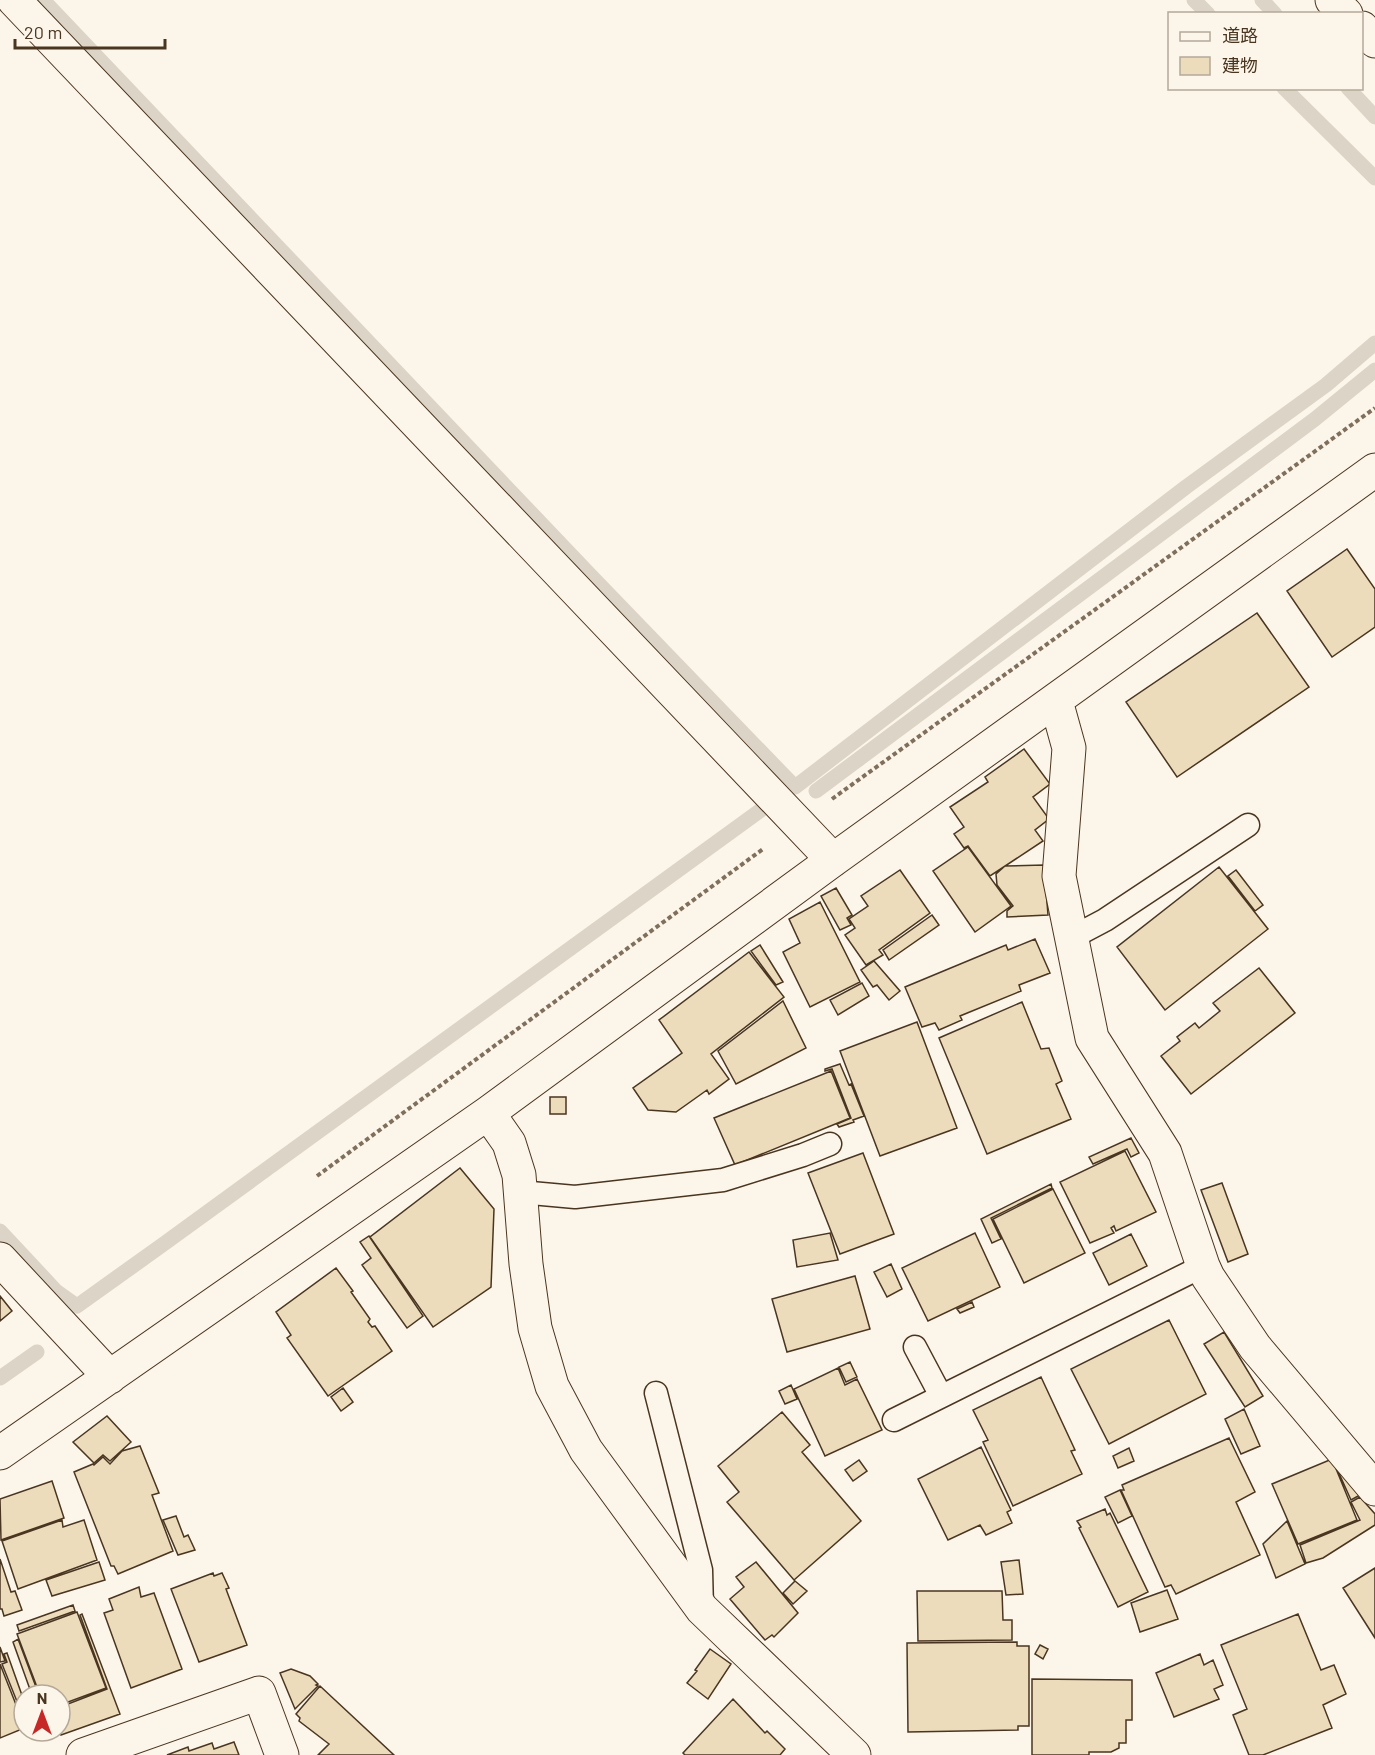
<svg xmlns="http://www.w3.org/2000/svg" width="1375" height="1755" font-family="Barlow,'Noto Sans JP',sans-serif">
<style>
.lines{fill:none;stroke-linecap:round;stroke-linejoin:round}
.stream{stroke:#dcd4c6;stroke-width:15}
.building{fill:#ecdcbc;stroke:#4a3520;stroke-width:1.5}
.service-casing{stroke:#4a3520;stroke-width:25}
.minor-casing{stroke:#4a3520;stroke-width:35}
.path{stroke:#7f6f5c;stroke-width:4;stroke-dasharray:4.5 3;stroke-linecap:butt}
.service{stroke:#fbf6e9;stroke-width:22}
.minor{stroke:#fbf6e9;stroke-width:33}
</style>
<rect width="100%" height="100%" fill="#fbf6e9"/>
<g class="lines">
<!-- stream -->
<path class="stream" d="M43,0L591,576L795,787L1186,487L1326,385L1375,343
M1194,0L1208,14
M1262,0L1275,14
M1284,88L1375,178
M1348,88L1375,117
M816,791L1315,419L1375,370
M0,1231L56,1291L77,1306L165,1243L765,807
M0,1378L37,1352"/>
</g>
<!-- building -->
<path class="building" d="M1347,549L1375,589V627L1332,657L1287,591Z
M1257,613L1309,687L1177,777L1126,702Z
M1024,749L1050,784L1033,797L1049,819L1035,830L1043,841L990,876L968,846L964,848L954,834L964,827L950,807L988,782L985,777Z
M968,847L1011,906L975,932L933,871Z
M1044,865L1048,915L1007,917V911L1013,906L997,885L996,874L1005,866Z
M1219,867L1268,929L1165,1010L1117,947Z
M900,870L930,913L879,950L883,955L866,965L845,935L855,928L849,919L868,906L861,896Z
M1236,870L1263,905L1255,911L1228,876Z
M836,888L852,915L847,918L851,925L840,930L821,896Z
M820,902L860,982L810,1007L783,952L800,943L789,919Z
M932,915L939,925L889,960L883,950Z
M1035,939L1050,973L1019,985L1021,991L960,1016L962,1020L939,1030L935,1023L922,1027L905,987L1006,945L1008,950Z
M760,945L783,982L776,985L751,951Z
M749,952L784,997L711,1054L729,1079L709,1094L707,1090L676,1112L648,1110L633,1088L682,1053L659,1020Z
M874,961L900,991L889,1000L877,985L873,987L861,970Z
M1259,968L1295,1013L1191,1094L1161,1056L1180,1041L1177,1037L1195,1023L1199,1028L1220,1011L1213,1003Z
M862,983L869,996L838,1015L830,1000Z
M783,1001L806,1048L736,1084L718,1051Z
M1022,1002L1041,1049L1049,1048L1062,1081L1056,1084L1071,1119L987,1154L939,1038Z
M917,1022L957,1128L880,1156L840,1051Z
M840,1064L849,1085L851,1084L864,1116L853,1120L854,1122L839,1127L837,1124L851,1118L832,1069L825,1071V1069Z
M831,1071L850,1118L735,1165L714,1118Z
M550,1097H566V1114H550Z
M1131,1138L1139,1153L1131,1157L1127,1149L1093,1164L1089,1157Z
M1125,1151L1156,1212L1116,1231L1114,1226L1111,1228L1114,1233L1090,1243L1060,1182Z
M863,1153L894,1234L840,1254L808,1173Z
M460,1168L494,1209L491,1287L433,1327L370,1237Z
M1222,1183L1248,1254L1228,1262L1201,1190Z
M1051,1184L1052,1188L991,1218L1001,1239L992,1243L981,1219Z
M1053,1189L1085,1253L1024,1283L993,1219Z
M830,1233L838,1260L797,1267L793,1240Z
M975,1233L1000,1287L928,1321L902,1268Z
M1131,1234L1147,1266L1109,1285L1093,1253Z
M369,1236L423,1316L407,1328L362,1265L371,1258L360,1242Z
M891,1264L902,1289L887,1297L874,1272Z
M336,1268L353,1291L351,1292L370,1319L368,1322L372,1327L375,1326L392,1351L328,1396L287,1338L291,1335L276,1312Z
M855,1276L870,1329L787,1352L772,1299Z
M0,1296L12,1311L0,1321Z
M972,1302L974,1307L960,1313L957,1309Z
M1169,1320L1206,1394L1109,1444L1071,1369Z
M1224,1332L1263,1396L1245,1407L1204,1344Z
M850,1362L857,1377L846,1382L839,1367Z
M838,1368L845,1385L857,1379L882,1430L825,1456L794,1389Z
M1041,1377L1075,1450L1071,1451L1082,1474L1013,1506L983,1442L988,1440L973,1410Z
M791,1385L797,1399L785,1404L779,1391Z
M343,1388L353,1402L341,1411L331,1397Z
M1244,1409L1260,1446L1241,1454L1225,1419Z
M782,1412L810,1445L802,1452L861,1521L794,1580L727,1502L739,1492L718,1466Z
M107,1416L131,1442L110,1461L103,1455L94,1463L73,1442Z
M1229,1438L1255,1492L1236,1502L1260,1555L1176,1594L1171,1585L1165,1587L1121,1490H1124L1122,1485Z
M140,1446L159,1493L152,1495L173,1551L118,1574L114,1566H111L74,1472L93,1464L94,1465L103,1457L110,1464L122,1451Z
M981,1447L1011,1510L1007,1512L1012,1523L986,1535L980,1525L948,1540L918,1479Z
M1129,1448L1134,1461L1118,1468L1113,1456Z
M1332,1459L1357,1520L1298,1544L1272,1484Z
M859,1460L867,1471L853,1481L845,1470Z
M1338,1471H1339L1360,1495L1351,1500Z
M52,1481L64,1518L1,1540L0,1499Z
M1120,1490L1132,1516L1118,1523L1105,1497Z
M1360,1497L1375,1514V1525L1323,1558L1306,1563L1300,1545L1360,1520L1351,1502Z
M1105,1509L1107,1515L1110,1513L1148,1592L1118,1607L1079,1528L1081,1527L1077,1521Z
M176,1516L184,1537L188,1535L195,1550L178,1555L163,1520Z
M62,1520L63,1527L84,1520L97,1560L18,1589L2,1541Z
M1287,1521L1305,1564L1276,1578L1263,1544Z
M0,1559L11,1592L15,1591L22,1610L4,1616L2,1609H0Z
M1019,1560L1023,1594L1006,1595L1001,1562Z
M99,1562L105,1580L52,1596L46,1580Z
M756,1562L798,1613L774,1637L772,1635L765,1640L730,1599L744,1587L736,1577Z
M1375,1568V1638L1343,1588Z
M213,1573L214,1576L222,1573L229,1588L226,1589L247,1645L199,1662L171,1589Z
M795,1581L807,1591L793,1604L783,1593Z
M139,1587L141,1597L154,1593L182,1669L131,1688L104,1613L113,1610L109,1599Z
M1167,1590L1178,1619L1140,1632L1131,1603Z
M917,1591H1002L1003,1620H1012V1640L918,1641Z
M73,1605L75,1611L19,1631L17,1625Z
M77,1612L106,1688L60,1705V1695H40L17,1634Z
M82,1614L120,1714L61,1735L60,1731V1707L107,1689L80,1615Z
M1298,1614L1321,1670L1334,1665L1346,1694L1323,1705L1332,1728L1263,1755H1249L1233,1715L1247,1709L1221,1645Z
M18,1639L39,1695H32L13,1642Z
M1017,1642V1646H1029V1726H1018V1730L908,1732L907,1643Z
M1040,1645L1048,1649L1043,1659L1035,1654Z
M0,1647L5,1661L0,1662Z
M710,1649L731,1664L708,1699L687,1683L697,1671L695,1670Z
M7,1653L24,1701V1719L2,1664L7,1662L4,1654Z
M1200,1654L1204,1665L1213,1660L1223,1685L1214,1689L1219,1699L1174,1717L1156,1673Z
M0,1664L24,1725L20,1727L22,1729L0,1738Z
M291,1669L310,1676L318,1684L316,1685L318,1686L295,1709L280,1673Z
M1032,1679L1132,1680V1720H1126V1743H1119V1748L1111,1752H1089V1755H1032Z
M320,1686L394,1755H318L329,1744L299,1721L300,1718L296,1714Z
M733,1699L765,1733L767,1731L785,1749L780,1755H685L683,1753Z
M234,1742L239,1755H167L188,1747L189,1751L212,1743L214,1749Z"/>
<g class="lines">
<!-- service casing -->
<g class="service-casing">
<path id="service" d="M1071,938L1105,920L1248,825
M520,1192L575,1197L723,1180L803,1155L830,1144
M915,1347L941,1396
M656,1393L701,1570L702,1609
M894,1420L1203,1266"/>
</g>
<!-- minor casing -->
<g class="minor-casing">
<path id="minor" d="M14,0L833,860
M1332,0L1346,14
M1362,28L1375,41
M1056,701L1069,748L1059,876L1092,1038L1165,1153L1203,1266L1208,1277L1255,1347L1375,1489
M488,1113L509,1143L519,1175L526,1264L535,1328L552,1386L586,1450L702,1609L854,1755
M0,1259L110,1377
M0,1453L488,1113L833,860L1375,470
M83,1755L259,1693L282,1755"/>
</g>
<!-- path -->
<path class="path" d="M832,799L1375,408
M317,1176L763,849"/>
<!-- service -->
<use href="#service" class="service"/>
<!-- minor -->
<use href="#minor" class="minor"/>
</g>
<!-- legend -->
<rect x="1168" y="12" width="195" height="78" fill="#fbf6e9" stroke="#b4a999" stroke-width="1.5"/>
<rect x="1180" y="32" width="30" height="9" fill="#fbf6e9" stroke="#b4a999" stroke-width="1.5"/>
<text x="1222" y="42" font-size="18" fill="#4a3520">道路</text>
<rect x="1180" y="57" width="30" height="18" fill="#ecdcbc" stroke="#b4a999" stroke-width="1.5"/>
<text x="1222" y="72" font-size="18" fill="#4a3520">建物</text>
<!-- north arrow -->
<g transform="translate(42 1713)"><circle r="28" fill="#fbf6e9" stroke="#b4a999" stroke-width="1.5"/>
<path d="M0-4.5L10 22L0 15L-10 22Z" fill="#c62828"/>
<text y="-9" font-size="16" font-weight="bold" text-anchor="middle" fill="#4a3520">N</text>
</g>
<!-- scale -->
<path d="M15 39v9h150v-9" fill="none" stroke="#4a3520" stroke-width="3"/>
<text x="24" y="39" font-size="18" fill="#4a3520" stroke="#fbf6e9" stroke-width="4.5" paint-order="stroke">20 m</text>
</svg>
